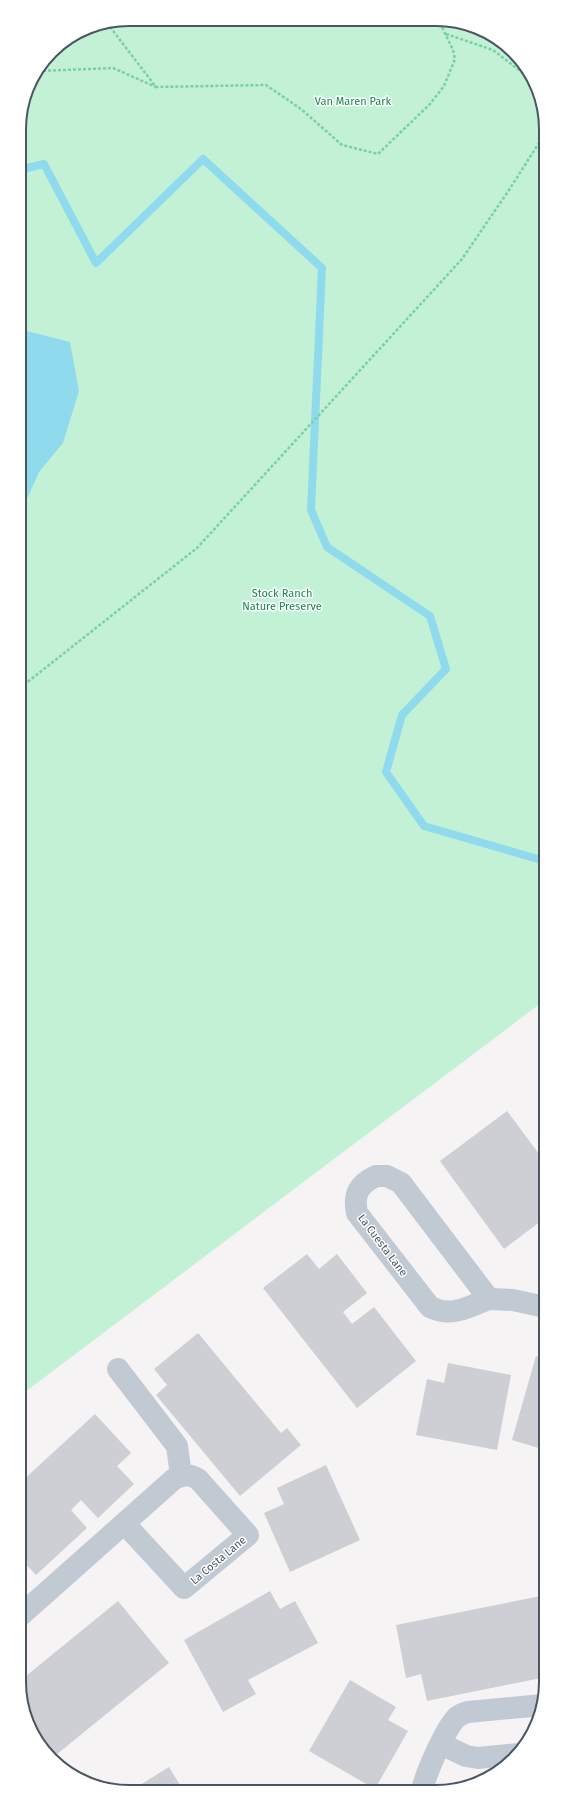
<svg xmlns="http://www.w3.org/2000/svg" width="565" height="1811" font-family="'Fira Sans',sans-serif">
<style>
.green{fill:#c3f1d5}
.water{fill:#90daee}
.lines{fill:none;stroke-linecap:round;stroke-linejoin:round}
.stream{stroke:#90daee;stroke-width:8}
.building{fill:#cdcfd5}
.path{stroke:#7ad0a6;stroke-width:2.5;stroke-dasharray:3 2;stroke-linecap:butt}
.minor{stroke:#c1cad2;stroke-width:22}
.labels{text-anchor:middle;stroke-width:3;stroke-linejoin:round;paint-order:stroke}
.park-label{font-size:11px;fill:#17864f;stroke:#fff}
.street-label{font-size:11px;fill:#4a5661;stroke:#fff}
.rim{fill:none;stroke:#4a5661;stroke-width:2}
</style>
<rect width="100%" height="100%" fill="#f5f3f3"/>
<!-- green -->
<path class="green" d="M129,19L458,21L514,51L544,107L545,1000L21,1395L19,122L27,86L51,51L87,27Z"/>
<!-- water -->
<path class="water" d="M19,329L70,342L79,391L63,443L39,472L27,499L20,501Z"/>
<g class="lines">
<!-- stream -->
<path class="stream" d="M19,170L44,164L96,263L203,159L322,268L311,510L327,547L430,616L446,669L402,715L386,772L424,826L545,861
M545,1037V1046"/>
</g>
<!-- building -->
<path class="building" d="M507,1111L545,1162V1218L504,1249L440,1161Z
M307,1254L319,1269L337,1254L367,1293L343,1312L352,1324L374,1307L416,1361L357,1408L263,1288Z
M198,1333L281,1433L287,1428L301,1445L240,1496L156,1395L167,1385L154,1369Z
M536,1356L545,1359V1450L512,1440Z
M448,1363L511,1375L497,1450L416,1435L427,1379L444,1383Z
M95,1414L131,1453L117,1466L134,1484L98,1518L81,1500L71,1510L87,1528L36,1575L21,1559V1482Z
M326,1465L360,1540L290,1572L264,1513L284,1504L277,1488Z
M270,1591L280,1609L295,1601L318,1643L248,1680L256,1694L223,1712L184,1640Z
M546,1595V1677L427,1701L421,1674L406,1678L396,1625Z
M118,1601L169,1663L51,1759L23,1707L27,1703L21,1696V1680Z
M350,1680L396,1707L388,1720L408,1731L375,1789L309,1751Z
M169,1767L183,1790H132Z
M293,1785L312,1789V1790H292Z"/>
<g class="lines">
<!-- path -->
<path class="path" d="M107,23L156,87L266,85L301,109L342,145L378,154L430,104L444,86L455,59L453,50L439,21
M446,34L493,50L528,77
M38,71L113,68L156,87
M20,688L197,548L462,259L509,190L544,135"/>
<!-- minor -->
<path class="minor" d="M376,1176H387L401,1183L489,1299C467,1307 453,1318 430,1307L357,1213C353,1194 359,1184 376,1176Z
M489,1299L513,1300L545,1307
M118,1369L177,1446L181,1475
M21,1615L174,1479C184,1474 189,1474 198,1479L248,1535L184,1588L124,1523
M441,1744L466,1756L478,1758L519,1754
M422,1790C426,1773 445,1729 457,1717C460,1715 464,1713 468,1712L542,1705"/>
</g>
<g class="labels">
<!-- park labels -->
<g class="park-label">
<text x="353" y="105">Van Maren Park</text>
<text x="282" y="597">Stock Ranch<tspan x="282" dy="13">Nature Preserve</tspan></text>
</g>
<!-- street labels -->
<g class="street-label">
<text transform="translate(383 1245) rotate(53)" y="4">La Cuesta Lane</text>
<text transform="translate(218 1560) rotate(-40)" y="4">La Costa Lane</text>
</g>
</g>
<!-- crop -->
<path d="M0 0H565V1811H0ZM129 26H436A103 103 0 0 1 539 129V1682A103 103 0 0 1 436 1785H129A103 103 0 0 1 26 1682V129A103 103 0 0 1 129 26Z" fill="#fff" fill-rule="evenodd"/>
<path class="rim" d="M129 26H436A103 103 0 0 1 539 129V1682A103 103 0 0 1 436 1785H129A103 103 0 0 1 26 1682V129A103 103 0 0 1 129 26Z"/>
</svg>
